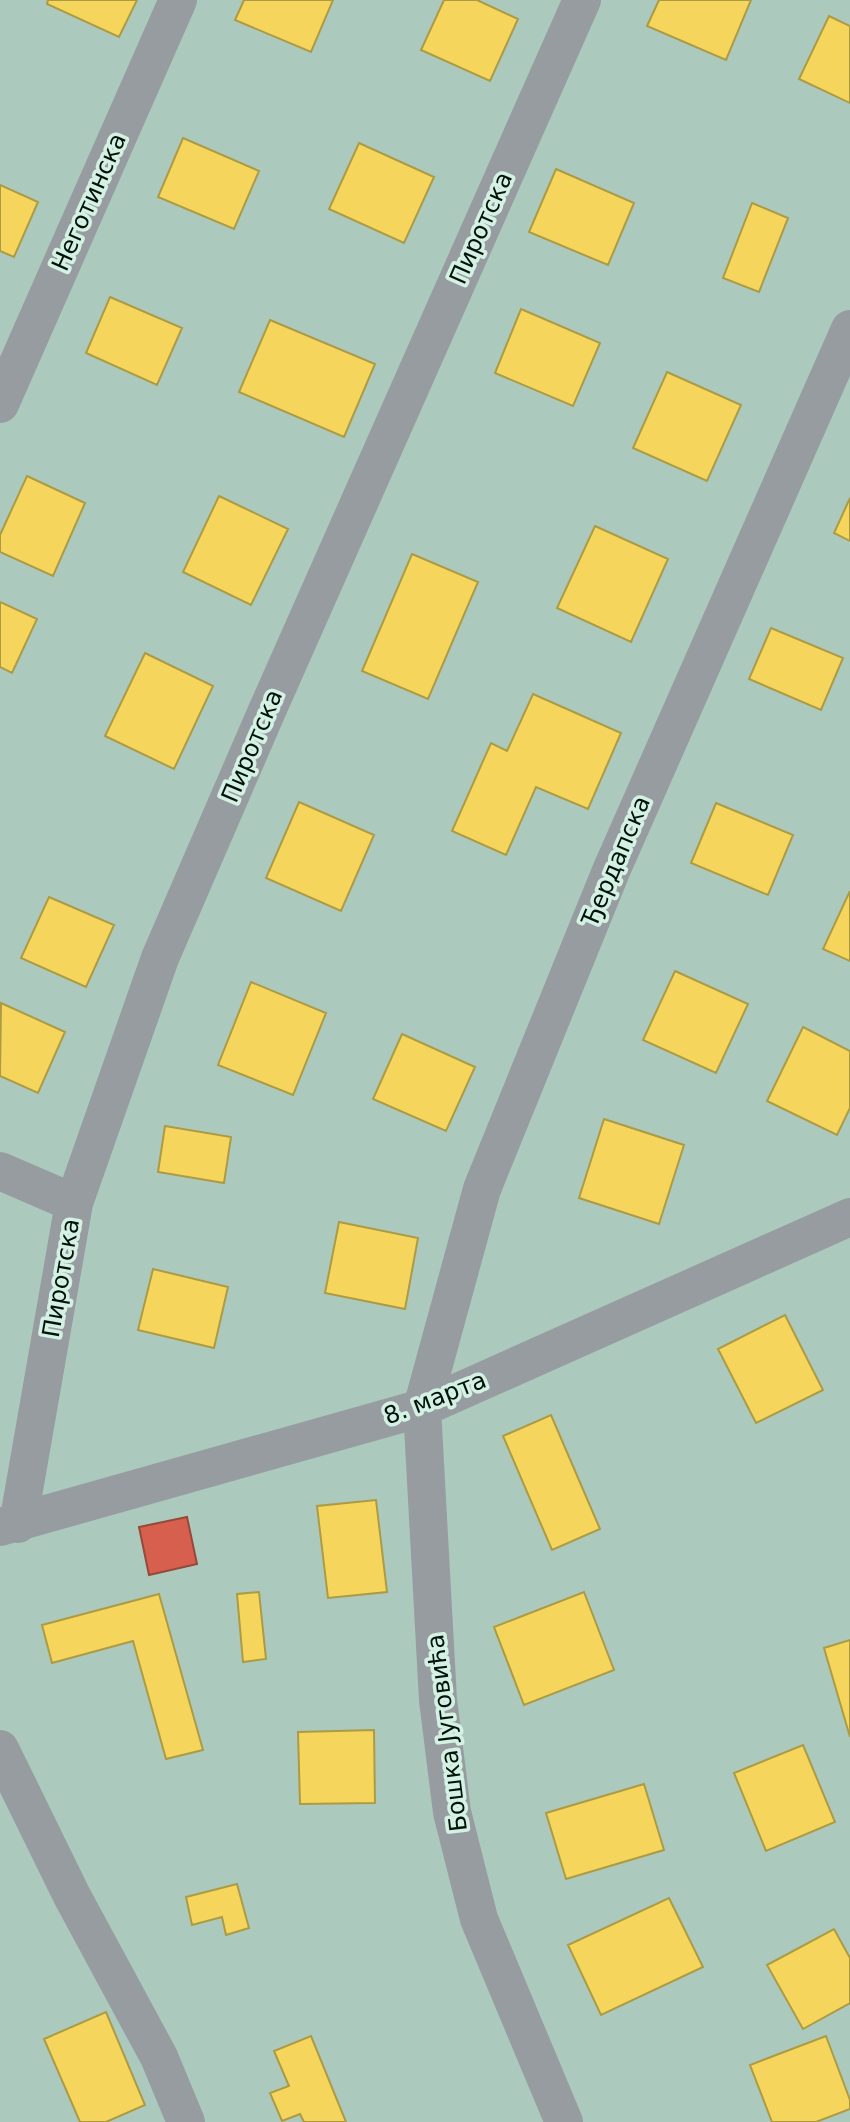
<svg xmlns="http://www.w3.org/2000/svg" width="850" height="2122" font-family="'DejaVu Sans',sans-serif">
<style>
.homes{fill:#f6d55c;stroke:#ac9b44;stroke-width:2}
.shops{fill:#d6604d;stroke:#96493a;stroke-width:2}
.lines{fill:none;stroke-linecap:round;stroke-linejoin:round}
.street{stroke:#979ca0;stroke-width:38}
.labels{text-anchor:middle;stroke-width:7;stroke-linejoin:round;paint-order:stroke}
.street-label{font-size:24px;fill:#01140c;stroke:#d5f1e4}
</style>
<rect width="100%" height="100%" fill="#abcabd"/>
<!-- homes -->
<path class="homes" d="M48,0H137L119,37L47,4Z
M244,0H333L311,52L235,20Z
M444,0H477L518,19L490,81L421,50Z
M659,0H751L726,60L647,26Z
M829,16L850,26V103L799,79Z
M183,138L259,171L234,229L158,197Z
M359,143L434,177L404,243L329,209Z
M556,169L634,203L608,265L529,232Z
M0,185L38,202L14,257L0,251Z
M752,203L788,218L759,292L723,278Z
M110,297L182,328L157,385L86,353Z
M521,309L600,343L573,406L495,373Z
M270,320L375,364L344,437L239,392Z
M667,372L741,405L707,481L633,448Z
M27,476L85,503L53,576L0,552V535Z
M219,496L288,529L251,605L183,572Z
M850,498V541L834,533Z
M595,526L668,559L631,642L557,608Z
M412,554L478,582L428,699L362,671Z
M0,602L37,619L12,673L0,667Z
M771,628L843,658L821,710L749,679Z
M145,653L213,686L174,769L105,736Z
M533,694L621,733L588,809L536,787L506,855L452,831L491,743L507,751Z
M299,802L374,835L341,911L266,878Z
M716,803L793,835L768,895L691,863Z
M850,891V961L823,949Z
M49,897L114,925L86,987L21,958Z
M675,971L748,1004L716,1073L643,1040Z
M251,982L326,1013L293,1095L218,1065Z
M1,1003L65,1032L38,1093L0,1076Z
M803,1027L850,1051V1108L837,1135L767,1101Z
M402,1034L475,1067L446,1131L373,1099Z
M604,1119L684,1145L659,1224L579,1198Z
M165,1126L231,1137L224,1183L158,1172Z
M339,1222L418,1238L405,1309L325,1293Z
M153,1269L228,1287L214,1348L138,1330Z
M785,1315L823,1390L756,1423L718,1349Z
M551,1415L600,1529L552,1550L503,1436Z
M376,1500L387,1592L328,1598L317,1506Z
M259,1592L266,1659L243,1662L237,1594Z
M584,1592L614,1670L524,1705L494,1627Z
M159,1594L203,1750L166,1759L133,1641L52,1663L42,1625Z
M850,1640V1737L824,1648Z
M374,1730L375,1803L300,1804L298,1732Z
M803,1745L835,1822L766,1851L734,1773Z
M644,1784L664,1850L566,1879L546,1813Z
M237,1884L249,1928L226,1935L222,1917L192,1925L186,1897Z
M669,1898L703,1967L601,2015L568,1945Z
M834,1929L850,1958V2003L803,2029L767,1965Z
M106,2012L145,2105L106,2122H80L44,2039Z
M311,2036L346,2122H304L300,2114L282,2121L270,2093L289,2086L274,2051Z
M826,2036L850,2100V2109L816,2122H772L750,2065Z"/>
<!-- shops -->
<path class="shops" d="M187,1517L197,1564L149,1575L139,1527Z"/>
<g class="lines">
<!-- street -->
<path class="street" d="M0,404L178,0
M0,1171L74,1203
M18,1524L74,1203L160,958L266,713L582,0
M0,1527L422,1408L850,1217
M0,1749L72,1896L159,2057L186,2122
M564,2122L479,1919L452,1812L438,1700L422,1408L482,1189L611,871L850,329"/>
</g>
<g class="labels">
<!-- street labels -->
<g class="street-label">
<text transform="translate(89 202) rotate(-66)" y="8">Неготинска</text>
<text transform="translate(481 228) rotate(-66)" y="8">Пиротска</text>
<text transform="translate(252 746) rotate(-67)" y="8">Пиротска</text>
<text transform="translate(616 861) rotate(-67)" y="8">Ђердапска</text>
<text transform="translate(61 1278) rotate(-80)" y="8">Пиротска</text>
<text transform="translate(435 1398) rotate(-21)" y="8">8. марта</text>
<text transform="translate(447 1733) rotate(-97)" y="8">Бошка Југовића</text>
</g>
</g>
</svg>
